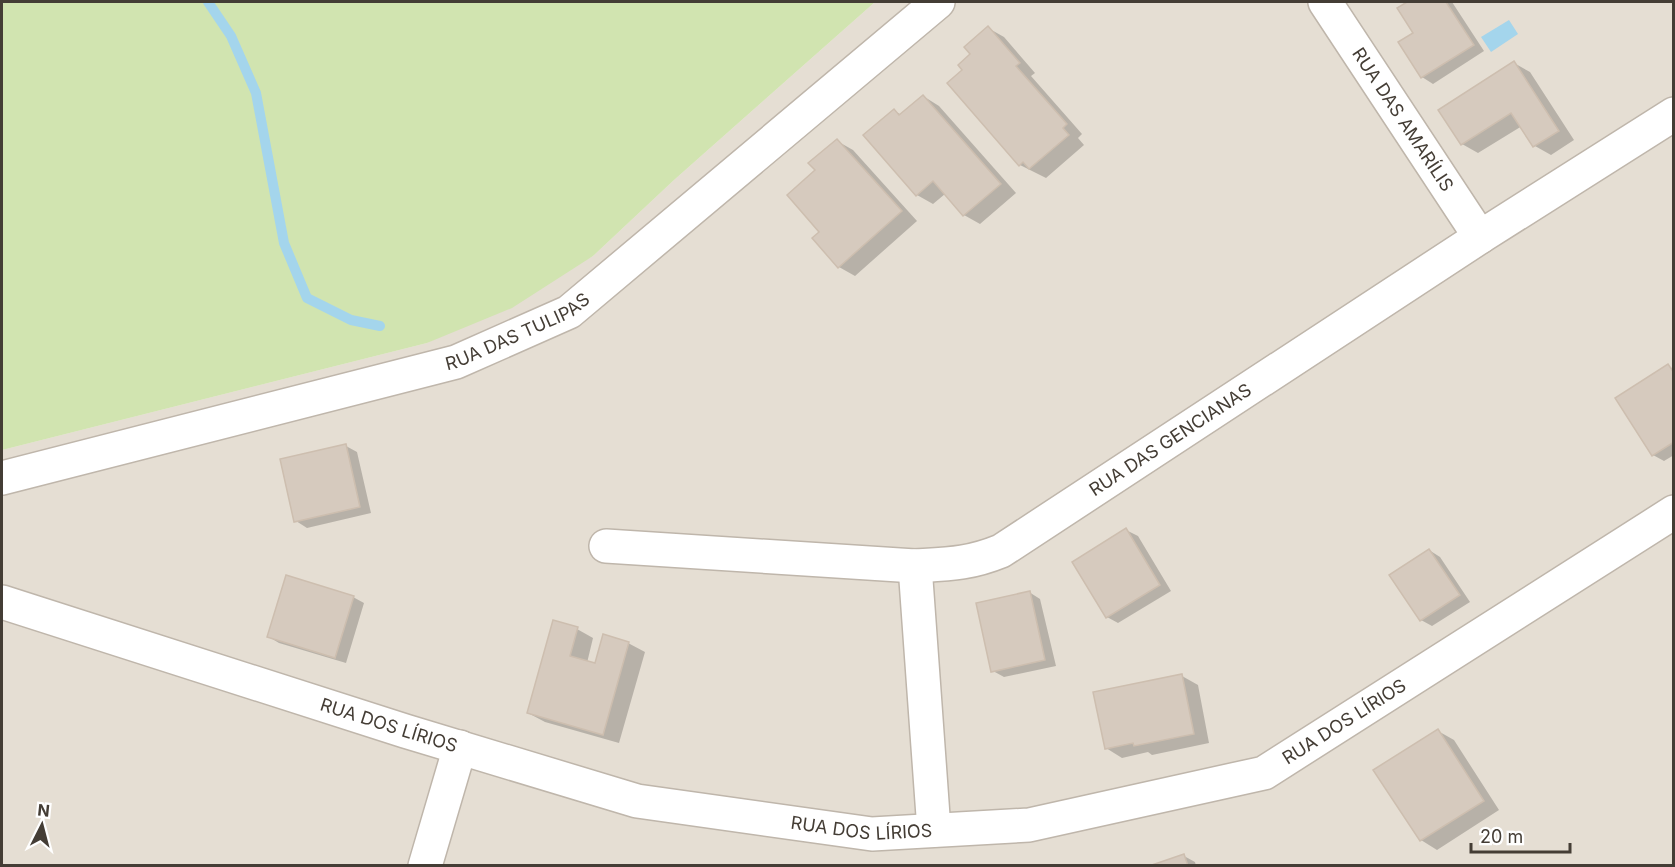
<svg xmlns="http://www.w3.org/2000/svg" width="1675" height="867" font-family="Inter,sans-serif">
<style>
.residential{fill:#e5ded3}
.green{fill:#d1e4b0}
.water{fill:#a4d5ec}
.shadow{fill:#0003}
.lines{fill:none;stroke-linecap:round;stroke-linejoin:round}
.stream{stroke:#a4d5ec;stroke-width:10}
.building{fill:#d6cabe;stroke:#cdbeaf;stroke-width:1.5}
.minor-casing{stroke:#bfb6ab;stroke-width:36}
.minor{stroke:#fff;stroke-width:33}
.labels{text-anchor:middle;stroke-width:6;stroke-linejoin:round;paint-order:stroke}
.street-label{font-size:18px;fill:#443d35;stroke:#fff}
</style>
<rect width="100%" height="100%" fill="#f2ede5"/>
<!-- residential -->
<path class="residential" d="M875,2H1673V865H2V450L427,343L593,256L674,180Z"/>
<!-- green -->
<path class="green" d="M2,2H875L674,180L593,256L512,308L427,343L2,450Z"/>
<!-- water -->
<path class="water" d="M1509,20L1518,34L1491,52L1481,37Z"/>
<!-- shadow -->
<path class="shadow" d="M1409,2H1452L1484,51L1433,84L1422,77L1415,33L1399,8Z
M988,28L1004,37L1035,73L1031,76L1082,134L1078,138L1084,145L1046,178L1020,165L964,70Z
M1514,63L1530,72L1574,140L1551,155L1535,146L1522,126L1478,153L1462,144Z
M923,96L939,106L1016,193L980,224L964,215L945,194L933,204L917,195L894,111L902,115Z
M837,141L853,150L917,221L855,276L839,267L821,232L817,170Z
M1668,366L1674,369V455L1664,461L1653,455Z
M346,446L357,452L371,513L307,528L296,521Z
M1126,530L1138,536L1171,591L1118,623L1107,617Z
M1429,550L1440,557L1470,602L1432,626L1421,620Z
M1029,592L1040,599L1056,666L1004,677L993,671Z
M353,597L364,603L346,663L279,643L269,637Z
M577,629L593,638L587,663L596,665L628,643L645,652L619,743L545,722L528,713Z
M1182,676L1198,685L1209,743L1152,755L1148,752L1122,758L1106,748Z
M1438,731L1454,740L1499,810L1437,850L1421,840Z
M1184,856L1195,862L1196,866H1154Z"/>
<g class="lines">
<!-- stream -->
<path class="stream" d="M208,2L231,36L256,93L284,243L307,298L351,320L380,326"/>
</g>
<!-- building -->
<path class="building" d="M1407,2H1446L1474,45L1421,78L1398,42L1413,33L1397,8Z
M988,26L1020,63L1016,66L1067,124L1063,128L1069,135L1029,169L1023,162L1019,166L947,83L962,70L958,65L970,54L964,47Z
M1514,61L1559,131L1533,147L1511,113L1461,145L1438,110Z
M923,95L1001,184L963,216L933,181L916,196L863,135L894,109L899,115Z
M837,139L902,211L838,268L812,238L819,232L787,195L815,170L808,163Z
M1668,364L1674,373V442L1652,456L1615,398Z
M346,444L360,507L294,522L280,459Z
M1126,528L1160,585L1106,618L1072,562Z
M1429,549L1460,595L1420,621L1389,575Z
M286,575L354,596L335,658L267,637Z
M1030,591L1045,660L991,672L976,603Z
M553,620L578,627L570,656L595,663L603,634L629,642L603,735L527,713Z
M1182,674L1194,734L1134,746L1133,743L1105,749L1093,692Z
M1438,729L1484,801L1420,841L1373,770Z
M1184,854L1188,866H1149Z"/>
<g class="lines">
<!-- minor casing -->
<g class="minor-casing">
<g id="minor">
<path id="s1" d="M1325,2L1480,237"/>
<path id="s2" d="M2,478L456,362L569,312L938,2"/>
<path id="s3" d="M606,546L915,566C949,564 969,564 1001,551L1480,237L1674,114"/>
<path d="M915,566L934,830"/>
<path id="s4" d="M2,602L405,731L637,801L872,834L1029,825L1264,773L1674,512"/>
<path d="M425,866L460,747"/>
</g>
</g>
<!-- minor -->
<use href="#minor" class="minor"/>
</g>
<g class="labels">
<!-- street labels -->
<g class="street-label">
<text dy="6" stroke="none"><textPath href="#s1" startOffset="141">RUA DAS AMARÍLIS</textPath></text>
<text dy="6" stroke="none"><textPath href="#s2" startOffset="537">RUA DAS TULIPAS</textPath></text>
<text dy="6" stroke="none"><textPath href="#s3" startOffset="600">RUA DAS GENCIANAS</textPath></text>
<text dy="6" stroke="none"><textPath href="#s4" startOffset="1396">RUA DOS LÍRIOS</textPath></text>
<text dy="6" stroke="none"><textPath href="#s4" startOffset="406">RUA DOS LÍRIOS</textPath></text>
<text dy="6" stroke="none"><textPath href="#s4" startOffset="892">RUA DOS LÍRIOS</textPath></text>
</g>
</g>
<!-- border -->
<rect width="1675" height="867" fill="none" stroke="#443d35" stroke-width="6"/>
<!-- north arrow -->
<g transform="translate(42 825) rotate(6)" stroke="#ffffff" stroke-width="4.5" paint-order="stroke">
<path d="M0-4.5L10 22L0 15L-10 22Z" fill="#443d35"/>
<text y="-9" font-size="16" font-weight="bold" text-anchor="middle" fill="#443d35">N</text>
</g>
<!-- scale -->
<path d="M1471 843v9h99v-9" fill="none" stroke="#443d35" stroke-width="3"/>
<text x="1480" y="843" font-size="18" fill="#443d35" stroke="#ffffff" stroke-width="4.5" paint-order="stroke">20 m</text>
</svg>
